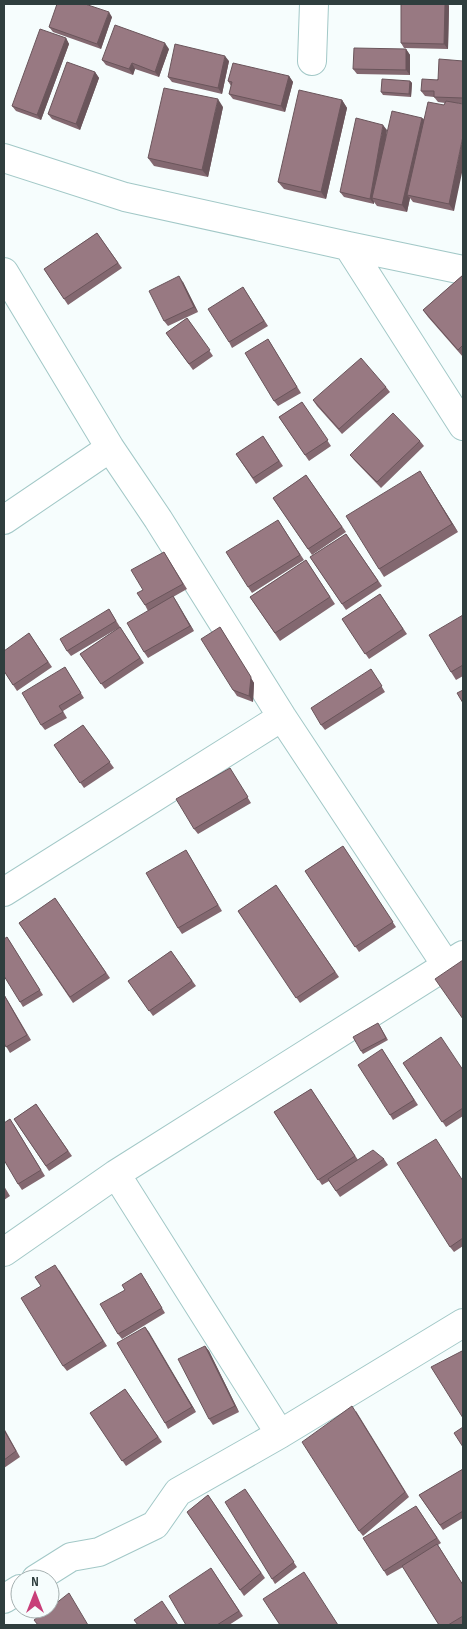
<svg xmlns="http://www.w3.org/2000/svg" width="467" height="1629" font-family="'Sofia Sans Condensed',sans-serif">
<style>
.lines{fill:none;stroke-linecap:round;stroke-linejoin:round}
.minor-casing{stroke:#a2c8c7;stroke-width:30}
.minor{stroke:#fff;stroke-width:28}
.wall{fill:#836870}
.shaded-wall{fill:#6a555b}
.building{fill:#987982;stroke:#6a555b}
</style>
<rect width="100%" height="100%" fill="#f6fdfd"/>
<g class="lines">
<!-- minor casing -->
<g class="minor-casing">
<path id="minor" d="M312,61L314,4
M4,158L125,197L348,246L463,270
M348,246L463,426
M4,272L110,448L158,519L282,717L446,965
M4,520L110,448
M4,892L282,717
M116,1174L280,1434
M4,1252L116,1174L463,955
M36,1579L71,1557L99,1552L155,1525L178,1492L280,1434L463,1323
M4,1599L20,1589"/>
</g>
<!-- minor -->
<use href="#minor" class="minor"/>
</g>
<!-- wall -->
<path class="wall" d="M445,4H448L449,6L448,49L404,48L401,43Z
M112,17L101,49L53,32L49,27Z
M66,38L69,44L41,120L16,111L12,106Z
M169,49L159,77L135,69L133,75L106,65L102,60Z
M406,49L410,55V75L357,74L353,69Z
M229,61L222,94L172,82L168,77Z
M463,61V104L458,103L454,211L413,202L410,198L407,212L377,206L374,202V204L344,197L340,192L387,130L386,137L422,118L424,119L444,105L445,103L438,102L434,97L425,96L421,91Z
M95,72L99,78L80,130L52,119L48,114Z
M289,76L293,82L285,112L233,99L229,94L231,86L228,81Z
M410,81L412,83L411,97L383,95L381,92Z
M342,100L347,108L326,199L284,189L278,182Z
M223,107L208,177L154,166L148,158Z
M97,233L122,268L68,305L44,269Z
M463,275V357L428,317L423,310Z
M183,282L198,312L168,326L164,321Z
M243,287L268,326L232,348L229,342Z
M187,318L213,356L193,370L166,333Z
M268,339L301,393L278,406L274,401Z
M386,387L390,392L342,434L317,406L313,400Z
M302,402L331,446L309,461L279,417Z
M263,436L283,466L256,484L236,454Z
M420,441L424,446L381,488L354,460L350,455Z
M420,471L458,532L384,577L379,569Z
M306,475L346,532L312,555L273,498Z
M278,520L304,560L252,593L248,587Z
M346,534L382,586L346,610L310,557Z
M164,552L187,589L173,597L194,631L148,658L144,652L148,611L145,605L143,590Z
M306,560L335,604L280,641L250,597Z
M380,594L407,634L369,659L342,619Z
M109,609L120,627L71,656L67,651Z
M463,615V676L456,680L451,672Z
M120,627L144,663L105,689L80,654Z
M220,627L254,683L253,702L237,696L233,690Z
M29,633L52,667L17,691L4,671Z
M65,667L84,698L63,711L67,718L45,730L41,725Z
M371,669L385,692L325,730L321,725Z
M83,725L114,768L84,788L54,745Z
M230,768L251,803L198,834L194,829Z
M343,846L396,927L359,952L305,871Z
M186,850L222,911L182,934L178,928Z
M276,885L339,977L300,1003L238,911Z
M55,898L110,978L73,1003L19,923Z
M7,937L43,995L23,1007L20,1002Z
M171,951L196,986L153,1016L128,981Z
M4,994L31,1040L10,1053L4,1043Z
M380,1026L388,1040L363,1054L361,1051Z
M382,1049L418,1105L393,1120L390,1115Z
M403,1063L463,1070V1116L446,1127Z
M311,1089L358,1160L384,1159L388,1165L340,1197L329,1181L322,1185L274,1112Z
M36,1104L72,1156L49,1171L14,1119Z
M14,1125L45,1176L22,1190L18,1184Z
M463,1181V1246L454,1252L450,1247Z
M4,1186L10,1196L4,1200Z
M59,1270L107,1346L67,1371L63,1366Z
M145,1279L165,1313L122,1339L118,1334Z
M145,1327L196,1412L168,1429L165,1423Z
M205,1346L209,1351L239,1412L213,1425L209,1419Z
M125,1389L162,1442L126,1466L90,1413Z
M356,1411L409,1497L363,1536L359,1531Z
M4,1428L20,1457L4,1468Z
M463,1469V1518L443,1530L419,1495Z
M245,1489L297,1567L275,1584L272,1579Z
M208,1495L265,1578L244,1596L187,1512Z
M416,1506L441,1543L438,1545L463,1585V1624L461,1625H439L403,1567L387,1576L384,1571Z
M211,1568L243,1616L229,1625H186Z"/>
<!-- shaded-wall -->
<path class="shaded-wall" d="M445,4H448L449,6L448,49L444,44Z
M109,12L112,17L101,49L97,44Z
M66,38L69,44L41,120L37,115Z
M165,43L169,49L159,77L155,72Z
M406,49L410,55V75L406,70Z
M225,56L229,61L222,94L218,88Z
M132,63L135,69L133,75L129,69Z
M95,72L99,78L80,130L76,124Z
M289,76L293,82L285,112L281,106Z
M410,81L412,83L411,97L409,94Z
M218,99L223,107L208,177L202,170Z
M342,100L347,108L326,199L321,192Z
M422,118L428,125L407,195L410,198L407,212L402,205Z
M383,125L387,130L375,199L372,198L374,202V204L370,199Z
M463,136V168L454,211L449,204Z
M179,276L183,282L198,312L194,307Z
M420,471L425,479L458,532L452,524Z
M173,596L177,602L194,631L190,626Z
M220,627L254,683L253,702L249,696Z
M145,1327L149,1332L196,1412L192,1407Z
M205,1346L209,1351L239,1412L235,1406Z"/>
<!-- building -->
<path class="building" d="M57,4H85L109,12L97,44L49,27Z
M401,4H445L444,44L401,43Z
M115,25L165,43L155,72L132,63L129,69L102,60Z
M40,29L66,38L37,115L12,106Z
M175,44L225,56L218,88L168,77Z
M354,48L406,49V70L353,69Z
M439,59L463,61V98L434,97V91H421L422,79L438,80Z
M67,62L95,72L76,124L48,114Z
M233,63L289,76L281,106L229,94L232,82L228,81Z
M382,79L410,81L409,94L381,92Z
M164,88L218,99L202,170L148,158Z
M299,90L342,100L321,192L278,182Z
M446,101L463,104V136L449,204L407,195L428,102L444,105Z
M392,111L422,118L402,205L372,198Z
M356,118L383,125L370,199L340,192Z
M97,233L118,263L64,299L44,269Z
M463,275V345L458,350L423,310Z
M179,276L194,307L164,321L149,291Z
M243,287L264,321L229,342L208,309Z
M187,318L210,350L189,364L166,333Z
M268,339L297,387L274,401L245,353Z
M361,358L386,387L339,429L313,400Z
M302,402L328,440L305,455L279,417Z
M393,413L420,441L377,482L350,455Z
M263,436L279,461L253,478L236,454Z
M420,471L452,524L379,569L346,516Z
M306,475L342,527L308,549L273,498Z
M278,520L300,555L248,587L226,552Z
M346,534L378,581L342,604L310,557Z
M164,552L183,584L145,605L137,593L143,590L131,570Z
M306,560L330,597L275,633L250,597Z
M380,594L403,629L365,654L342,619Z
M173,596L190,626L144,652L127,623Z
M109,609L116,621L67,651L60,639Z
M463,615V665L451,672L429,635Z
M120,627L140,658L101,684L80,654Z
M220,627L251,677L249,696L233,690L201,639Z
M29,633L48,662L13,685L4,671V651Z
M65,667L81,693L59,706L63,712L41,725L22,693Z
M371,669L382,686L321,725L311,708Z
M463,690V703L457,693Z
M83,725L110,762L80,783L54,745Z
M230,768L248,797L194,829L176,799Z
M343,846L393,922L355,947L305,871Z
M186,850L218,905L178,928L146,873Z
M276,885L335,972L296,998L238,911Z
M55,898L106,973L70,997L19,923Z
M7,937L40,990L20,1002L4,976V939Z
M171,951L192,981L149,1011L128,981Z
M463,960V1019L435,979Z
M4,995L27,1035L6,1047L4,1043Z
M378,1023L386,1038L361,1051L353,1037Z
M441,1037L463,1070V1108L442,1122L403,1063Z
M382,1049L414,1100L390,1115L358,1065Z
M311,1089L355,1156L318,1180L274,1112Z
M36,1104L68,1151L46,1166L14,1119Z
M10,1119L41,1170L18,1184L4,1160V1123Z
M436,1139L463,1181V1238L450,1247L397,1163Z
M373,1150L384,1159L336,1191L328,1179Z
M55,1265L103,1341L63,1366L21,1298L41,1286L35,1277Z
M141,1273L162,1308L118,1334L100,1304L125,1290L122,1285Z
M145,1327L192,1407L165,1423L117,1343Z
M205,1346L235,1406L209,1419L178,1359Z
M462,1351L463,1353V1418L431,1367Z
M125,1389L158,1437L122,1461L90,1413Z
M352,1406L405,1492L359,1531L302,1442Z
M463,1427V1447L454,1433Z
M4,1430L16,1451L4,1460Z
M463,1469V1511L440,1525L419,1495Z
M245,1489L294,1562L272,1579L225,1502Z
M208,1495L261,1573L240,1590L187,1512Z
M416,1506L437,1538L384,1571L363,1538Z
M437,1544L463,1585V1616L448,1625H439L402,1566Z
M211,1568L239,1611L217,1625H186L169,1596Z
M304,1572L338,1625H280L263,1599Z
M69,1593L88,1625H38L34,1620L48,1609H50V1608Z
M162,1601L178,1625H138L134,1620Z"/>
<!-- border -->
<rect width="467" height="1629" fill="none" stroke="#2f3e3e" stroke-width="10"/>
<!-- north arrow -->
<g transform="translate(35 1594)"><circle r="24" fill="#f6fdfd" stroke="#a6b1b1"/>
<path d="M0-4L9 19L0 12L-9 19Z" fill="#c83f79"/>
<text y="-8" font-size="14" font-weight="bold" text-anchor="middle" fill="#2f3e3e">N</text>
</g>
</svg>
